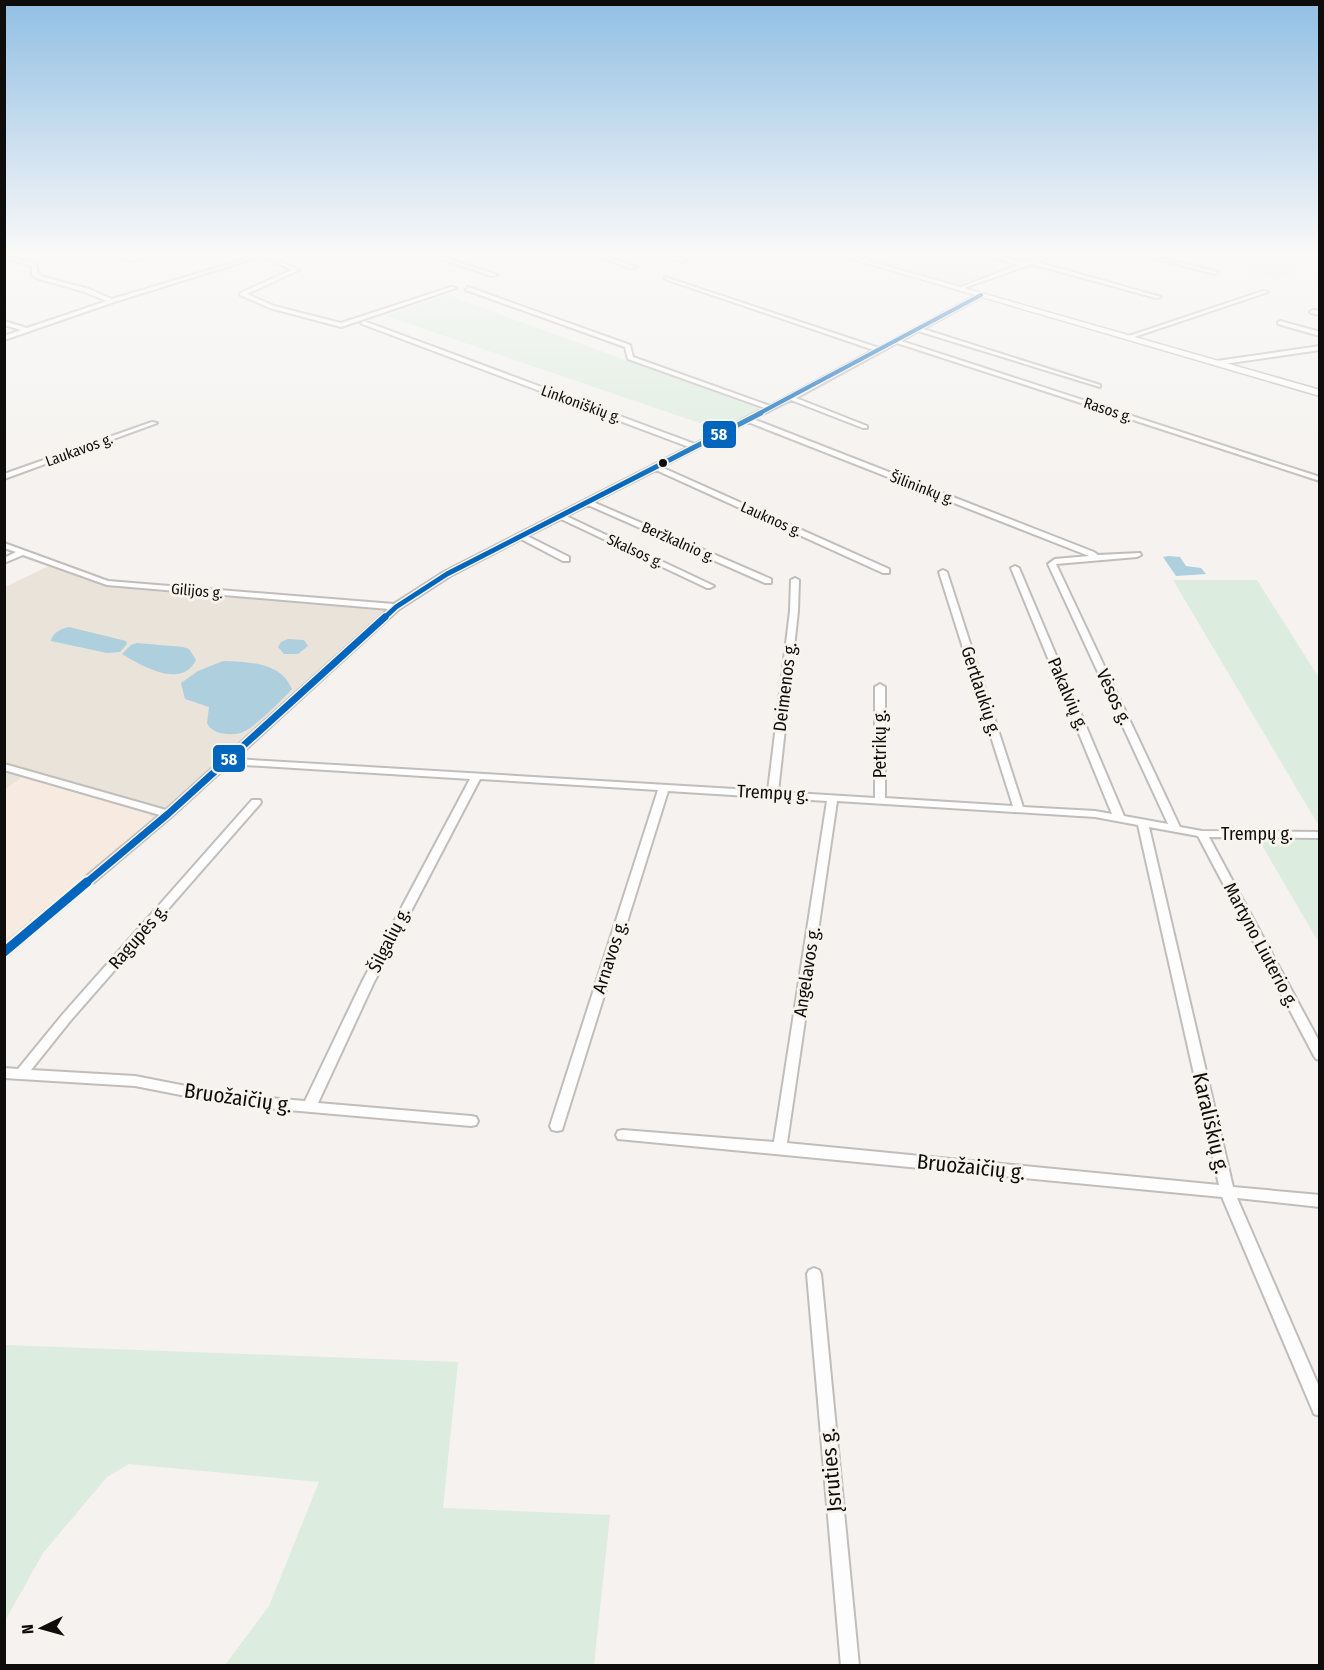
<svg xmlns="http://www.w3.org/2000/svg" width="1324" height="1670" font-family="'Fira Sans Condensed',sans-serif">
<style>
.built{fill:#e9e3da}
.education{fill:#f7ebe1}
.green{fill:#dcecde}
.water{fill:#aecfde}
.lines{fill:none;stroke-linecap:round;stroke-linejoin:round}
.minor-casing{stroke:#c0bdbb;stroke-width:4}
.secondary-casing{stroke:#c0bdbb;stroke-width:3}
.minor{fill:#fefdfd;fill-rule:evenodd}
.secondary{fill:#fefdfd;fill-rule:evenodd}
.bus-1-far3-casing{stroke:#f7f3ed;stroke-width:6}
.bus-1-far2-casing{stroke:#f7f3ed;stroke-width:8}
.bus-1-far1-casing{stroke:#f7f3ed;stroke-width:10}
.bus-1-casing{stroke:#f7f3ed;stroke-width:14}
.bus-1-far3{stroke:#0065bd;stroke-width:4}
.bus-1-far2{stroke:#0065bd;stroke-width:5}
.bus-1-far1{stroke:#0065bd;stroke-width:7}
.bus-1{stroke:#0065bd;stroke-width:9}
.bus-dot{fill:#0e0d0b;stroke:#f7f3ed;stroke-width:2}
.labels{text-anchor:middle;stroke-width:6;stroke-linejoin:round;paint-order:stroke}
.far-street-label{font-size:15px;fill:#0e0d0b;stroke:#f7f3ed}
.street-label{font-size:18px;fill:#0e0d0b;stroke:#f7f3ed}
.near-street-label{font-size:21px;fill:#0e0d0b;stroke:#f7f3ed}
.line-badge{stroke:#f7f3ed;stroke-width:2}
.badge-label{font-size:16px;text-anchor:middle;font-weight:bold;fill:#fff}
</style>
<rect width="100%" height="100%" fill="#f5f2ef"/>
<!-- built -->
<path class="built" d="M51,565L110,586L386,610L154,820L146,812L22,777L5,790V587Z"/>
<!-- education -->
<path class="education" d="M22,777L146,812L154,820L5,945V790Z"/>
<!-- green -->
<path class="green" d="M850,256H954L1008,271L961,287Z
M1193,256H1319L1320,259L1279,279Z
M447,295L763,410L720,430L386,316Z
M1173,580H1257L1319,678V826Z
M1319,839H1320L1319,943L1259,840Z
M5,1345L458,1362L443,1508L610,1515L594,1665H225L269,1606L319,1482L129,1464L107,1477L43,1553L5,1621Z"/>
<!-- water -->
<path class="water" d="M1168,556L1180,557L1186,566L1201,568L1206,574L1176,576L1163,557Z
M69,627L126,641L127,644L120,652L107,653L51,641C52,633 62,628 69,627Z
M288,639L304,640L308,646L298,654H284L278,647L281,642Z
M137,643L183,647L189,649L196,660C182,690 140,665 122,654L131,645Z
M223,661C249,662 281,662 292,689C283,699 257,725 245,731C234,737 212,735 207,723L209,707L185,699L181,683L198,671Z"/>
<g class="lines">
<!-- minor casing -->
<g class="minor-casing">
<path id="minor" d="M4,256L36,264L38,274L43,277L89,289L112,299L256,256H268L299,270L247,294L274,306L341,323L451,287L456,288L341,327L270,308L240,295V293L292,270L262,256L114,302L4,340V336L21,330L4,325V321L27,328L107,301L85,292L39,279L32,275V266L4,258Z
M110,256L131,257L152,256L131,261Z
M432,256H439L497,275L492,276Z
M597,256H604L636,267L631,268Z
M666,256H673L686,260L683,262Z
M988,256C1000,255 1010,261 1021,262C1031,263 1040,256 1049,256L1037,262L1161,297L1156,298L1032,264L958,290V288L1019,265Z
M1146,256H1153L1218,272L1215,274Z
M665,277L879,348L979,294H983V296L923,329L1100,385V387L918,331L901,341L1320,477V481L897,343L796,398L867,426V428H863L791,400L753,419L1094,552L1098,555L1140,553L1141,555L1137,557L1056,564L1180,827L1202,831L1320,832V838L1209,837L1320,1043V1060L1316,1059L1314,1056L1198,836L1149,827L1233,1187L1320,1195V1207L1237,1198L1320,1389V1416L1314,1414L1312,1409L1222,1197L618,1139L616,1135L618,1131L623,1130L774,1142L827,801L668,791L562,1130L557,1131L552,1130L550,1126L658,790L480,779L374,982L318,1103L471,1116L476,1117L478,1121L476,1125L471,1126L232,1105L135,1086L4,1078V1068L18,1069L63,1014L252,800H260L261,802L260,804L71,1020L31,1070L135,1076L232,1095L305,1101L362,982L470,779L229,764L172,816L8,955L4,956V945L160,815L4,770V764L166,810L389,609L107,585L23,555L4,563V558L16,552L4,548V543L108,581L394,604L444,572L689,447L362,324L361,323L364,321L695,444L765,408L628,359L625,347L466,290L468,287L630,345L633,357L770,406L874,350L665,279ZM748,422L1089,556L1055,559L1048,564L1168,824L1124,816L1019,568L1015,566L1011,568L1112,814L1095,811L1023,807L947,572L943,570L939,572L1013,806L885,798V687L880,684L875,687V798L778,792L798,611L799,580L795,578L791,580L790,611L768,791L235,759L399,609L450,576L521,539L563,561H569V557L527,536L561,519L707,588H710L714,586L566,516L588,505L765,583H771V579L593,502L656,470L883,573H889V569L661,467ZM837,801L1095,817L1138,825L1219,1185L787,1143Z
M1263,291L1268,292L1131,338L1126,337Z
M1313,310L1320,311V315L1311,313L1310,312Z
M1280,321L1320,332V336L1278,324V322Z
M1320,346V350L1217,365L1214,363L1217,361Z
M152,422L157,423L4,479V474Z
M814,1268L819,1270L821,1274L859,1666H841L807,1274L809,1270Z"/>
</g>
<!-- secondary casing -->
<g class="secondary-casing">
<path id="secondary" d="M842,256H852L1320,390V396Z"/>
</g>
<!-- minor -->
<use href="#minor" class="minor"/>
<!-- secondary -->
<use href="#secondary" class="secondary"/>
<!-- bus-1-far3 casing -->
<g class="bus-1-far3-casing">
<path id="bus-1-far3" d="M758,414L981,295"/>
</g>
<!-- bus-1-far2 casing -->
<g class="bus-1-far2-casing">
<path id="bus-1-far2" d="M383,619L396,607L447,574L761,413"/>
</g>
<!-- bus-1-far1 casing -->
<g class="bus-1-far1-casing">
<path id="bus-1-far1" d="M86,883L168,814L385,617"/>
</g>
<!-- bus-1 casing -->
<g class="bus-1-casing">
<path id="bus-1" d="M4,952L87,882"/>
</g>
<!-- bus-1-far3 -->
<use href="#bus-1-far3" class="bus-1-far3"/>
<!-- bus-1-far2 -->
<use href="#bus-1-far2" class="bus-1-far2"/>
<!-- bus-1-far1 -->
<use href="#bus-1-far1" class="bus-1-far1"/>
<!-- bus-1 -->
<use href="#bus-1" class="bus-1"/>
</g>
<!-- sky -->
<linearGradient id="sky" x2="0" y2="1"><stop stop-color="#91bfe4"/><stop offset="0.52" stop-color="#faf9f8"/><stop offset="1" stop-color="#faf9f8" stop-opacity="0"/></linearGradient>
<rect width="1324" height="489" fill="url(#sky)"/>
<!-- markers -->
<circle class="bus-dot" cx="663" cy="463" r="5"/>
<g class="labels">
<!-- far-street labels -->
<g class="far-street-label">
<text transform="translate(581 404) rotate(20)" y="5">Linkoniškių g.</text>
<text transform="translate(1108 410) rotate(18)" y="5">Rasos g.</text>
<text transform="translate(79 450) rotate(-20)" y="5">Laukavos g.</text>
<text transform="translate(922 488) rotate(21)" y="5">Šilininkų g.</text>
<text transform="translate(771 519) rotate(24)" y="5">Lauknos g.</text>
<text transform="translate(678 542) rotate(24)" y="5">Beržkalnio g.</text>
<text transform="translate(635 551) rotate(25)" y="5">Skalsos g.</text>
<text transform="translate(197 591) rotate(5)" y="5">Gilijos g.</text>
</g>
<!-- street labels -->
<g class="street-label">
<text transform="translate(785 687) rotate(-83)" y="6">Deimenos g.</text>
<text transform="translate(981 691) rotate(72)" y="6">Gertlaukių g.</text>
<text transform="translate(1068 694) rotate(67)" y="6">Pakalvių g.</text>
<text transform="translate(1114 697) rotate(65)" y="6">Vėsos g.</text>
<text transform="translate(880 744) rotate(-90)" y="6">Petrikų g.</text>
<text transform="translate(773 793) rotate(3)" y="6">Trempų g.</text>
<text x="1257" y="840">Trempų g.</text>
<text transform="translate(138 937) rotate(-49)" y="6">Ragupės g.</text>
<text transform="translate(389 940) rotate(-63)" y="6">Šilgalių g.</text>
<text transform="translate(1261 945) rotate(62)" y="6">Martyno Liuterio g.</text>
<text transform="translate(610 957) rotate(-72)" y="6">Arnavos g.</text>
<text transform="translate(807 972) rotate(-81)" y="6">Angelavos g.</text>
</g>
<!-- near-street labels -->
<g class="near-street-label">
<text transform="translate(238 1098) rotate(8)" y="7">Bruožaičių g.</text>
<text transform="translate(1211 1123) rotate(77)" y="7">Karališkių g.</text>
<text transform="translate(971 1167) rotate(6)" y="7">Bruožaičių g.</text>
<text transform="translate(831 1470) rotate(-95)" y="7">Įsruties g.</text>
</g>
</g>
<g class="line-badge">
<rect x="702" y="420" width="35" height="29" rx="6" fill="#0065bd"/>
<rect x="212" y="744" width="34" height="29" rx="6" fill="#0065bd"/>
</g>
<g class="badge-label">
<text x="719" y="440">58</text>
<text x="229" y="765">58</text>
</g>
<!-- border -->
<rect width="1324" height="1670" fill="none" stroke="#0e0d0b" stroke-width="12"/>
<!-- north arrow -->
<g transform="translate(42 1628) rotate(265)" stroke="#f7f3ed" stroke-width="4.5" paint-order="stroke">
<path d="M0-4.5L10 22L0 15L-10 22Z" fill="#0e0d0b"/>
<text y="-9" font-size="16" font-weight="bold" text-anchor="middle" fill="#0e0d0b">N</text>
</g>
</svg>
